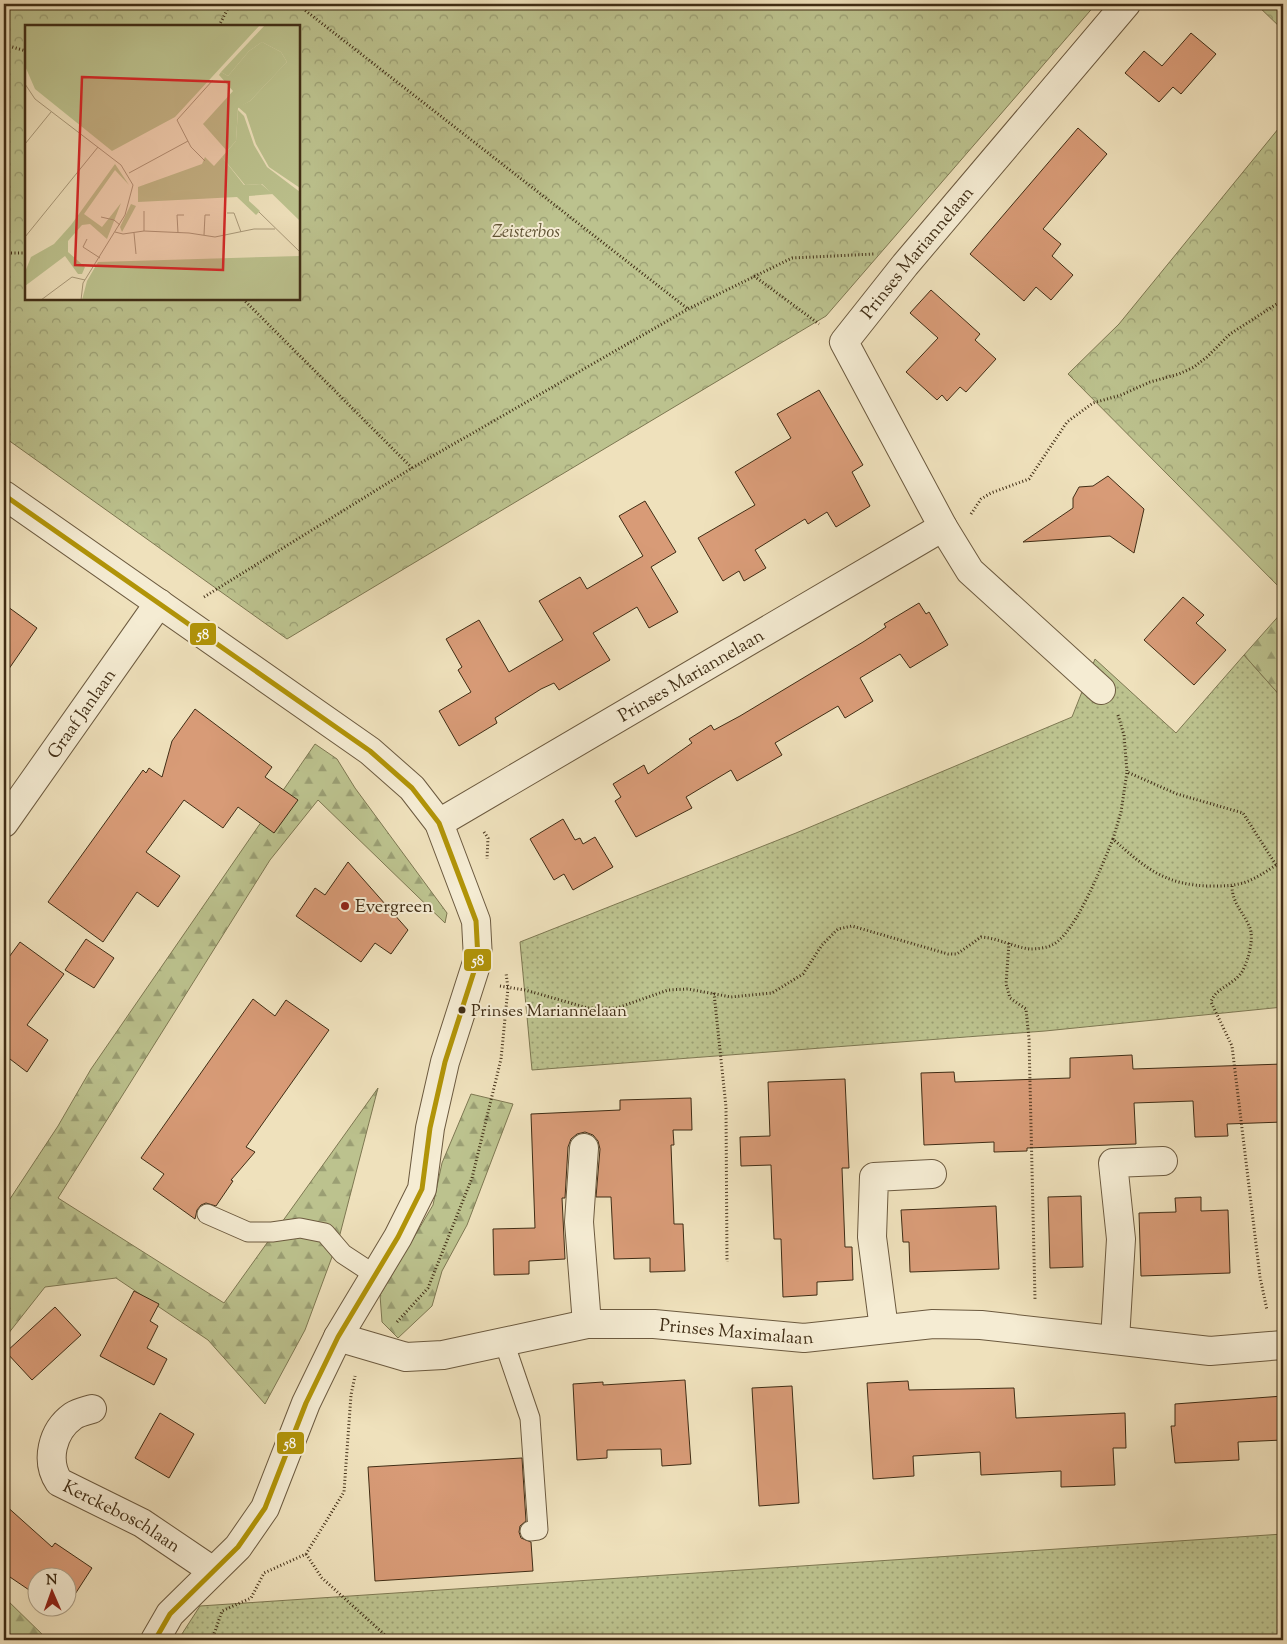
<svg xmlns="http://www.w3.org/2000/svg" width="1287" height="1644" font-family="'Sorts Mill Goudy',serif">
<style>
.grass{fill:url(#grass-dots);stroke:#7e7852}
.forest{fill:url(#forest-firs);stroke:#7e7852}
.park{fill:url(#park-crowns);stroke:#7e7852;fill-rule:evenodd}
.building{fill:#d89b77;stroke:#402d15}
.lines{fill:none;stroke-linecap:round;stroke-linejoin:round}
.service-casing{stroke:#6c5a3f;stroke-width:21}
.minor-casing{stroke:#6c5a3f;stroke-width:30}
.tertiary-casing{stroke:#6c5a3f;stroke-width:30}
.path{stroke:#402d15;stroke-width:3;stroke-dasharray:1 2.5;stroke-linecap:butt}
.service{stroke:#f5ecd3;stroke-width:19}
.minor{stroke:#f5ecd3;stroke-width:28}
.tertiary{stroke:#f5ecd3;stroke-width:28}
.bus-1-casing{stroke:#f5ecd3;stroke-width:9}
.bus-1{stroke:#b19408;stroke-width:5}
.poi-dot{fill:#8f2418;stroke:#f5ecd3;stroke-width:2}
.bus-dot{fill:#402d15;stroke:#f5ecd3;stroke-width:2}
.labels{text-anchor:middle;stroke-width:4;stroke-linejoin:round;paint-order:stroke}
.bus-label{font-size:17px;fill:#402d15;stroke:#f5ecd3;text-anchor:start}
.park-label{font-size:18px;font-style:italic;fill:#5f5233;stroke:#f5ecd3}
.street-label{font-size:18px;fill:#402d15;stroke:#f5ecd3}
.poi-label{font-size:18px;fill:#402d15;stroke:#f5ecd3;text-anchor:start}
.inset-road{fill:none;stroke:#a99979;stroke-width:1}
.view{fill:#d62828;fill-opacity:0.15;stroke:#d62828;stroke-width:2.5}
.inset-edge{fill:none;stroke:#402d15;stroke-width:2.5}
.line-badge{stroke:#f5ecd3;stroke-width:2}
.badge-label{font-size:14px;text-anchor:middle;font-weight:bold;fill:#fff}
</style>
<defs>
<pattern id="grass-dots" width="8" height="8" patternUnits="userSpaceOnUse" patternTransform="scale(1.25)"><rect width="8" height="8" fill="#bcc28e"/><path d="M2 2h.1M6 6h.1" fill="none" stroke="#9a9e73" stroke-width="1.8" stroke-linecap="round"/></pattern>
<pattern id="forest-firs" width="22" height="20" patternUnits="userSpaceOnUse" patternTransform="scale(1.25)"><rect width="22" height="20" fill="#bcc28e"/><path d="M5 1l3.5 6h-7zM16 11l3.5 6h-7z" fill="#9a9e73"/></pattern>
<pattern id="park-crowns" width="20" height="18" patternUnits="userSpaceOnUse" patternTransform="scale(1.25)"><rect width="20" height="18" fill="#bcc28e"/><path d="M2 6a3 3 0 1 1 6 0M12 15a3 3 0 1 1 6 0" fill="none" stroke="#9a9e73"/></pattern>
</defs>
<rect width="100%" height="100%" fill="#efe1bc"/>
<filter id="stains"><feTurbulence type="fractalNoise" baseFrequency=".004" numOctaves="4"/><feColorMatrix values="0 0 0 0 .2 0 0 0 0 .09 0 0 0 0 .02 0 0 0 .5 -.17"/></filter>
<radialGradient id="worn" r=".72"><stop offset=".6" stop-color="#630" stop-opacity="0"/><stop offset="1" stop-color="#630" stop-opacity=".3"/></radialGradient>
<!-- grass -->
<path class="grass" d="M1244,655L1283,699V1007L1045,1031L532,1070L520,942L796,833L1072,717L1095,659L1176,733Z
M1283,1534V1640H178L200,1606Z"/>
<!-- forest -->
<path class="forest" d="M1283,611V699L1244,655Z
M315,744L337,759L355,788L447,913L445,923L318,800L270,860L58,1198L224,1303L378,1088L339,1238L305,1330L265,1404L208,1340L116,1278L45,1287L4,1339V1208L58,1126L91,1069Z
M471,1094L513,1104L467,1225L442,1271L432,1306L398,1338L382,1322L380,1295L433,1205L442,1163Z
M4,1597L48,1640H4Z"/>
<!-- park -->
<path class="park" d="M4,4H1096L826,316L287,639L4,437ZM26,26H299V299H26Z
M1256,4H1283V30Z
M1283,123V591L1068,374L1119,324Z"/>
<!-- building -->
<path class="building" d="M1191,33L1216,54L1181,94L1173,87L1159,102L1125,73L1144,51L1162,66Z
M1078,128L1107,154L1043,229L1061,244L1052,256L1073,275L1051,300L1036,287L1024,301L970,254Z
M931,290L980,334L975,340L996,359L966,392L960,387L947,401L942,395L937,400L906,372L938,338L910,313Z
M819,390L863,465L852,472L870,506L836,527L827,512L808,524L805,519L755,550L766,568L744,581L739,571L723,581L698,538L755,505L735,472L791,438L777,414Z
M1108,476L1144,509L1134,553L1110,536L1023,542L1073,508V498L1079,487L1093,486Z
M645,501L676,552L651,567L678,612L649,628L637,607L593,633L610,660L559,690L554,683L541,689L495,718L497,723L459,746L439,711L471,692L458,670L462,667L446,639L479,620L509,672L563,640L539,601L580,577L587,589L643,556L619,516Z
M1183,597L1204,615L1196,623L1226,650L1194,685L1144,640Z
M919,603L926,614L929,612L948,645L910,668L900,654L860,678L873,701L845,718L838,706L775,743L782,755L737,781L731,770L686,797L692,808L636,837L615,801L621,797L613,784L644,765L648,774L692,743L689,739L711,725L714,730L740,716L863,642L886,627L884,624Z
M4,604L37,628L4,676Z
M195,709L272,767L265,777L298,800L274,833L238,807L223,828L184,800L146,852L180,876L158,907L137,892L103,942L48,902L143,770L146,773L149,768L162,777L172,741Z
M563,819L575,840L580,838L583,844L595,837L613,867L573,890L564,874L554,880L530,839Z
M348,862L408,930L391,954L375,943L361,962L296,916L315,888L325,895Z
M86,939L114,958L94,988L65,970Z
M20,942L64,974L27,1025L48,1040L27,1072L6,1056L4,1059V964Z
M253,999L275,1016L286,1000L329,1030L246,1147L255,1152L231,1180L233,1181L216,1206L206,1203L201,1205L197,1210L195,1219L153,1189L164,1174L141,1158Z
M1132,1055L1133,1069L1283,1064V1122L1227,1124L1228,1136L1195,1137L1193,1101L1134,1103L1136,1144L1027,1148V1151L994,1152V1142L924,1145L921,1073L954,1072L955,1082L1070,1078V1058Z
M845,1079L849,1168H842L845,1247H852L853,1280L817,1282V1295L783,1297L781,1239H774L771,1165L741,1166L740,1137L770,1136L768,1082Z
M691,1098L692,1130H673L674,1145H671L674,1224H683L685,1271L650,1272V1258L614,1259L611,1197H596L600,1149L598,1141L593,1135L585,1132L577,1134L571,1139L568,1147L565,1198H562L565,1259L529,1261V1274L494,1275L493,1229L535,1228L531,1114L620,1110V1100Z
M1081,1196L1083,1267L1050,1268L1048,1197Z
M1201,1197V1211L1228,1210L1230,1273L1141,1276L1139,1213L1176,1212L1175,1198Z
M996,1206L999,1269L910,1272L909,1242H903L901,1210Z
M134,1291L159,1304L150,1321L158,1326L147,1348L167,1359L154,1385L100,1356Z
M55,1307L81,1335L32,1380L6,1352Z
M685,1380L691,1464L662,1466L661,1449L607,1450V1458L577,1460L573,1384L603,1382V1385Z
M908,1381L909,1390L1014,1388L1016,1418L1125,1413L1126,1448H1113L1115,1485L1061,1487V1471L981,1475L980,1452L913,1456L914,1476L873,1479L867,1383Z
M792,1386L799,1503L759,1506L752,1388Z
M1283,1396V1440L1238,1442L1239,1460L1175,1463L1171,1426H1175V1404Z
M160,1413L194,1434L169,1478L135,1458Z
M522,1458L526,1521L520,1526L519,1532L521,1538L531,1542L533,1571L375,1581L368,1467Z
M4,1504L52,1547L55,1543L92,1568L68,1605V1576H38V1596L4,1573Z"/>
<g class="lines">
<!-- service casing -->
<g class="service-casing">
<path id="service" d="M207,1214L248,1232H272L300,1228L325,1233L343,1254L375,1275
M504,1342L530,1418L538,1530L530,1531"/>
</g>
<!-- minor casing -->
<g class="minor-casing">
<g id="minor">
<path id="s1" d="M1101,690L970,571L943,527L844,342L905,265L1126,4"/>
<path id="s2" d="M4,823L159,603"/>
<path id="s3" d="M439,823L943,527"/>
<path d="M584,1148L579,1222L587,1324"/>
<path d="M884,1329L872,1237L874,1177L932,1174"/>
<path id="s4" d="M338,1337L406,1357L443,1355L587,1324H654L804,1338L933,1324L981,1325L1210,1351L1283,1345"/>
<path d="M1115,1340L1121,1239L1113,1163L1163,1161"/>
<path id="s5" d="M92,1409C86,1411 79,1412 73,1416C52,1431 45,1461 59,1482L142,1523L213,1571"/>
</g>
</g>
<!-- tertiary casing -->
<g class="tertiary-casing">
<path id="tertiary" d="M4,495L370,751L412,788L439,823L476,921L478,959L445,1062L430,1128L422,1189L398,1237L338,1337L306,1403L265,1508L238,1547L170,1614L155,1640"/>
</g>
<!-- path -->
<path class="path" d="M297,4L688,309
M219,26L230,4
M4,41L9,46L26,51
M4,50L9,46
M4,253H26
M754,276L819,324
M243,299L412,468
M971,514L981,499L991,493L1029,479L1067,422L1093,403L1121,395L1150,382L1179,374L1194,367L1207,357L1230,334L1283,300
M204,597L412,468L688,309L792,258L874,254
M1118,715L1124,735L1127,772L1177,794L1243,813L1276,865L1283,871
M484,832L488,838L487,859
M1113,839L1121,812L1127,772
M1232,886C1232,903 1244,913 1250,928C1254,940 1248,960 1243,970C1235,985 1216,987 1211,1002L1232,1046L1260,1277L1267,1310
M1009,943L1006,984L1010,998L1026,1009L1029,1039L1035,1299
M500,986L525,990L588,1008H617L668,990L688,989L731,997L772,993L803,974L822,945L838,929L852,926L948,954H957L981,937C998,938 1013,947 1030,949C1036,949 1047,948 1052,945C1075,935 1103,863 1113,839C1145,868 1166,886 1212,886C1224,886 1234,886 1246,882C1259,877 1271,868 1283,861
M714,993L726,1107L727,1262
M397,1322L428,1288L472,1178L501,1059L508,988L506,973
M306,1554L322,1578L385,1635L388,1640
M212,1640L222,1611L251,1598L264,1573L306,1554L344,1492L351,1395L355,1376"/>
<!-- service -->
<use href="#service" class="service"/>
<!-- minor -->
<use href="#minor" class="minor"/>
<!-- tertiary -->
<use href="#tertiary" class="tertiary"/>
<!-- bus-1 casing -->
<g class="bus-1-casing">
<path id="bus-1" d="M4,495L370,751L412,788L439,823L476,921L478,959L445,1062L430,1128L422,1189L398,1237L338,1337L306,1403L265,1508L238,1547L170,1614L155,1640"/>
</g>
<!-- bus-1 -->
<use href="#bus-1" class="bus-1"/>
</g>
<!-- markers -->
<circle class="poi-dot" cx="345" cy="906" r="5"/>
<circle class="bus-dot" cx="462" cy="1010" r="4.5"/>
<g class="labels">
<!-- bus labels -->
<g class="bus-label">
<text x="471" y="1016">Prinses Mariannelaan</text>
</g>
<!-- park labels -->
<g class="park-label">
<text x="526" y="237">Zeisterbos</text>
</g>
<!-- street labels -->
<g class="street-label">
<text dy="6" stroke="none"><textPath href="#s1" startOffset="554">Prinses Mariannelaan</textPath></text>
<text dy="6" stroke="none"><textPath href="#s3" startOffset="292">Prinses Mariannelaan</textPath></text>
<text dy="6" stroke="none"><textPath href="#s2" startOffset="134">Graaf Janlaan</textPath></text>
<text dy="6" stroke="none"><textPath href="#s4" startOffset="405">Prinses Maximalaan</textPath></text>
<text dy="6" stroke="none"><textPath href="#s5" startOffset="166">Kerckeboschlaan</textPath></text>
</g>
<!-- poi labels -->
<g class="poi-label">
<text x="355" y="912">Evergreen</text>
</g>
</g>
<!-- overview -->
<g transform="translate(25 25)">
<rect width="275" height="275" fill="#efe1bc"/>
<path d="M180,132L189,141L197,132L219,160L236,159L248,169L224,171V176L235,186L231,190L212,172L113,177V162L177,139ZM275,231V275H57L62,256L73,237Z" fill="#bcc28e"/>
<path d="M240,0H275V163L244,142L231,119L221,89L213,82L225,76L258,41L262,37L256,27L237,17L224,26L203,51L196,47ZM213,85L219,91L229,120L242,142L275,167V196L237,159L220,160L197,132L211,116ZM90,139L104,160L90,145L59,189L77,202L96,178L82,214L65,199L57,200L43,216V227L60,242L57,249H53L40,231L0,261V247L6,232L29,219L46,200ZM106,179L111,181L97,207L95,202Z" fill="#bcc28e"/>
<path d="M0,0H235L150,92L87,126L10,64L0,41ZM237,17L256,27L262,37L225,76L213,83L211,116L202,126L178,99L208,66L194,50L196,47L203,51L224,26Z" fill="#bcc28e"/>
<path d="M237,17L257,34L227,69L207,51Z" fill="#bcc28e"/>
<path class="inset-road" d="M0,59L10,74L96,140L108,160L100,190L58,258L56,275M0,119L26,87M180,136L166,122L152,95L188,55M104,148L163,116M234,187L275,227M202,188H209L216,207M76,192L89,195L95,200M119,206V186M90,207L98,209L119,206L164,208L190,212L229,204H250M109,208L111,229M153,208L152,190H159M179,210L180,190H185M0,212L73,122M62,214L58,222L75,233M16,275L47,252L60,255"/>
<path class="view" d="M57,52L204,57L198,245L50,240Z"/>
<rect width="275" height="275" class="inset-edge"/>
</g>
<g class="line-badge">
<rect x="189" y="622" width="28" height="24" rx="5" fill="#b19408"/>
<rect x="463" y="948" width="29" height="24" rx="5" fill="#b19408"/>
<rect x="276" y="1431" width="29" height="24" rx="5" fill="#b19408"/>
</g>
<g class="badge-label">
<text x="203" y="639">58</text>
<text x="478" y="965">58</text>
<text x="290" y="1448">58</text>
</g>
<!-- margin -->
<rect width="1287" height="1644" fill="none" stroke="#efe1bc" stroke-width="20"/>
<rect x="5" y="5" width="1277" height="1634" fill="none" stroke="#402d15" stroke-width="2.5"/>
<rect x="10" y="10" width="1267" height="1624" fill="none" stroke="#402d15"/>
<!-- north arrow -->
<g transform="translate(52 1592) rotate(358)"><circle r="24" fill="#f5ecd3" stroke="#ada087"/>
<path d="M0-4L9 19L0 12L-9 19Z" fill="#8f2418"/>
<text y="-8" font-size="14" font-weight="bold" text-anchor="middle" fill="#402d15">N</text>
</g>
<rect width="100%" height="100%" filter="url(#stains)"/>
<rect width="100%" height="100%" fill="url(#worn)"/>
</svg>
